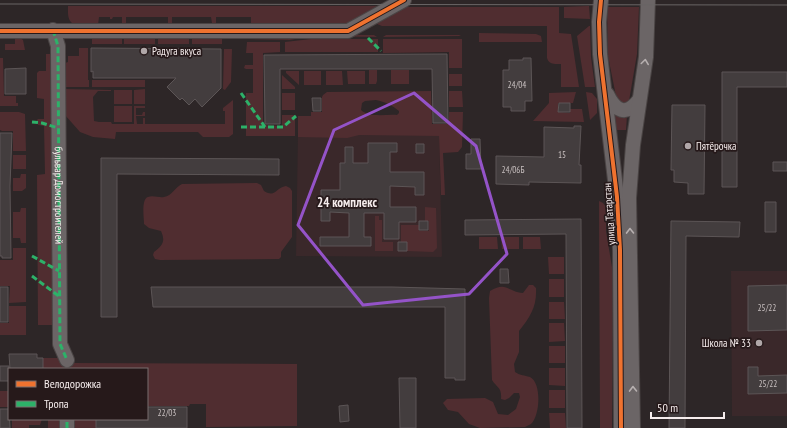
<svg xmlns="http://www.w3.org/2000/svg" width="787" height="428" font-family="'PT Sans Narrow',sans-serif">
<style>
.built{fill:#3a282a}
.green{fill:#502d30;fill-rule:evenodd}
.building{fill:#433d3e;stroke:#5c5556}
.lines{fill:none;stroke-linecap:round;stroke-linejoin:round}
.minor-casing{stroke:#4a4444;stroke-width:16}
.minor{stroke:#6b6566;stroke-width:14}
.tram{stroke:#696565;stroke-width:1}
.quiet{stroke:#2db169;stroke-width:3;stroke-dasharray:6 3;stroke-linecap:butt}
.cycleway-casing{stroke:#26191a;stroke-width:6}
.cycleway{stroke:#ef722f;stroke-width:4}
.oneway{stroke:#b7b0b0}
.marked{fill:none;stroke:#9453c8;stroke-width:3;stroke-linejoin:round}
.poi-dot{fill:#b0a7a8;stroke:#26191a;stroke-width:1.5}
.labels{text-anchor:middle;stroke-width:3.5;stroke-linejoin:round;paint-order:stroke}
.number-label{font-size:9px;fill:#c9c1c1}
.poi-label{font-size:11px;fill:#f6eded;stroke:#26191a;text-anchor:start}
.street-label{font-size:11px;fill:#f6eded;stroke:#26191a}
.quarter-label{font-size:13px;font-weight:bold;fill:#f6eded;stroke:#26191a}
</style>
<rect width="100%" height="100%" fill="#2d2627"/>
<!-- built -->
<path class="built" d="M298,133L439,135L442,256L441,257L296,256Z
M731,271H787V416H732Z"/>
<!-- green -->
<path class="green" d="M68,6H382L347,25L251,26V17H216V23H212L211,17H172V23H168V17H126V23H122V17H113L112,19H110V17H99L98,25H75C67,21 68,14 68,6Z
M589,6L590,19L564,18V7Z
M401,7H559V33L571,34L579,87H561V64C555,64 549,65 547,58V26H382L377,24V22Z
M607,7H639L637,54L629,101L624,105L617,101L608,56Z
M589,26H590L591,57L595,87H585L577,36Z
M479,33L536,34L541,36L542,42H479Z
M15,34L23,40L25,50H5V44H15Z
M254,34L374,35L377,37L311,36L290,40L248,39Z
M386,35H459L461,36L383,37Z
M122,38V44H92V39Z
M124,38H155V44H124Z
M189,38V44H158V39Z
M192,38H222V44H192Z
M311,39H378V52H285V42Z
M383,39H462V68H449V52L383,53Z
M247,42H280V52L263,53V125L282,126V115H295V136H246V93H253V69H246L244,68L245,65H253V53H246Z
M79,48H88V80H89V87H65V63L68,62V56H79Z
M224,49H232L231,82L225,90L223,89Z
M46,54H52L53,325H38L37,175L45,174L44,126L38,125L37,120L38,119H44V99L37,98V73L39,71H46Z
M0,58H3L4,96H16V103H18V106H0Z
M369,70H377V81L376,84H369Z
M391,70H409V84H391Z
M286,71H299V85L286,73Z
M304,71H321V85H304Z
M326,71H342L343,85H326Z
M347,71H365V84H348Z
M449,74H462V86H449Z
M282,75L295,87V89H282Z
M92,80H145V87H92Z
M65,89L111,90V91H98L93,97L94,121L99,122H111L112,124H134V106H145V108H136V115H142L143,112H145V116H136L137,124H143V118H145V124H225V111H223V108L233,100V134L229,137H203L198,132H116L115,139L93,137L80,132L65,115Z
M145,89V104H134V90Z
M114,90H132V104H114Z
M431,91L432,124H449V112H463L462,147L458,152L443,153L445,195H441L439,136L359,135L347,138L298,137V116H311V112H322V97L323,95L327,92ZM376,100C385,102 392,105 399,111V113L397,115C386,114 369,118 361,110L362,103L365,101Z
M449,91H462L463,107H449Z
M576,92L573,103H558V112L570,113V109H582L584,122L533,121L549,103V93Z
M586,92L592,93L597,99V113L590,120Z
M282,93H295V110H282Z
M114,106H132V122H114Z
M0,112H19L25,114L26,151H13V131H2L0,130Z
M614,113L627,115L626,130H616Z
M26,155V169H13V155Z
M21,174H26V188L22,191H13V178H20Z
M257,183L261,185L264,191C276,198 275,188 286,186L290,188L292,191V237L281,252V257L279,259L160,260L155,259L153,255L154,252C162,246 166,242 161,231L149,228L144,224C144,218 141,199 148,197C153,195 159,198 164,197C172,196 175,187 182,184Z
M599,201L603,203L606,207V231L613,273L612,428H600Z
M425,207L436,208L437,248L433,252L407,251V242H401V225H419V231H429V221H425Z
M21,208H26V243H21L20,238H13V212H20Z
M375,216H379V220H382V242H393V251H375Z
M479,237H497L498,249H479Z
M501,237H519V249H502Z
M523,237H540L541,249H523Z
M13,248H26V302L9,303L10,286H0V258V260H13Z
M548,257H564V274H549Z
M549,279H564V297H549Z
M529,285H533L536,288C537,307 530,317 519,331V352L514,364L515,372C521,376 524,375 530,377C542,383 540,416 531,424C529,425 527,426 525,427L480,428L469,424L458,412L448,410L443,403L447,399L485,398L493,402L498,414L508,415L516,409L520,397L519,393H514L509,398L505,400L501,399C502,387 497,388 492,380L489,298L490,291C507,281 507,292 523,293Z
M549,302H564L565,319H549Z
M9,306H26V335H0V323H9Z
M549,323H564L565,341L549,342Z
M549,346H565V363H549Z
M43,358H65L64,369H43Z
M70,363L297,364V426L206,427V404H190L189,406H147V369H70Z
M549,368H565V386L549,385Z
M549,390H565V408H549Z
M0,391H9V407H0Z
M549,413H565L566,428H550Z
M12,419H42L40,425H29V428H12Z
M48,419H64L60,428H48Z
M70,419H96V428H70Z"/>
<!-- building -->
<path class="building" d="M91,48L221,49V88L202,107L195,99L189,105L182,98L180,100L167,87L176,78H93V71L91,72Z
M447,54L448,123H433L432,69H280V124H265L264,55Z
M523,58H531L532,101H525V111H511V107H503V70H509V60H523Z
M26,68V94H5V69Z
M722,72H787V87H737V187H722Z
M312,98H321V111H313Z
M559,103H570V112H558Z
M672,105H705L704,194H688V183L674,182V170H671Z
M574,126H581L579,165H581V183L529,182V185L496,184V156L544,157V127L574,128Z
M0,133H12L10,186L11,258H2V256H0Z
M471,139H480L481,169H466V154H471Z
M368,143H397V152H390V172H424V195H415V187L390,186V207H416V222H399V239H384V213H364V237H371V246H320V237H349V213L330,212V221H321V190H340V163H345V147H353V163H368Z
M416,144H424V153H416Z
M101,158L279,159V175L117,174V317H101Z
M773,162H787V171H773Z
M765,202H776V232H765Z
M581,219L582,428H567L566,234L465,235V220Z
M419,221H428V230H419Z
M671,221L740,222L739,237L686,236L685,428H669Z
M398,242H407V251H398Z
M500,269H508L509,283H500Z
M787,285V330L748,331V286Z
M0,287H8V322H0Z
M151,287H392L465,289V380H455V378H445V307H153Z
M9,354H37V358H43V369H10Z
M0,366H9V381H0Z
M748,367H758V376L787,375V393L748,394Z
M399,378H416V428H400Z
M348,405L349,421L340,422L339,406Z
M147,407H187V428H96V419H147Z
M0,409H9L10,428H0Z"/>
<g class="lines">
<!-- minor casing -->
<g class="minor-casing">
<g id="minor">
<path d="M601,0L599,22L600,54L617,197L620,250L621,428"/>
<path id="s1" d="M53,30L58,46V52L60,344L67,360"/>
<path d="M0,31H348L404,0"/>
<path d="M607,94C615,111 626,117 639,100"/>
<path d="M67,428V419"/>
<path d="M633,428L629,198L633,145L646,57L648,0"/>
</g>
</g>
<!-- minor -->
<use href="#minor" class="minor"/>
<!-- tram -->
<path class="tram" d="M0,4L787,5"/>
<!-- quiet -->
<path class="quiet" d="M53,30L58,46V52L60,344L67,360
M368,38L381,51
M241,93L265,127
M32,122L42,123L58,128
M241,127H283L296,116
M32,256L59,271
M32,276L60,297
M67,428V419"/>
<!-- cycleway casing -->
<g class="cycleway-casing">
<path id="cycleway" d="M601,0L599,22L600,54L617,197L620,250L621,428
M0,31H348L404,0"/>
</g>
<!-- cycleway -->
<use href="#cycleway" class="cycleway"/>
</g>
<!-- one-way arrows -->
<defs><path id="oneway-chevron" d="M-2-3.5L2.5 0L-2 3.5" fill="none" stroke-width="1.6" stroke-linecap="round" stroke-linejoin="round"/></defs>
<g class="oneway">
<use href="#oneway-chevron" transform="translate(645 62) rotate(-82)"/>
<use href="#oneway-chevron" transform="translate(630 231) rotate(-91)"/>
<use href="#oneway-chevron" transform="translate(633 389) rotate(-91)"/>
</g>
<!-- marked area -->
<path class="marked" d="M414,93L476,146L507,254L469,294L363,305L298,225L334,130Z"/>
<!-- markers -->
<g class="poi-dot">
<circle cx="144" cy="51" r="4"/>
<circle cx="688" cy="146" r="4"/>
<circle cx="759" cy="343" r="4"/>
</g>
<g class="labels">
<!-- number labels -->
<g class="number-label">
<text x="517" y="88">24/04</text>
<text x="562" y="158">15</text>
<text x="513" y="173">24/06Б</text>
<text x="767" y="311">25/22</text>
<text x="768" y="387">25/22</text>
<text x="167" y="416">22/03</text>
</g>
<!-- poi labels -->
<g class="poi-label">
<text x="152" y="55">Радуга вкуса</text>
<text x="696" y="150">Пятёрочка</text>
<text x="751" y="347" text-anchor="end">Школа № 33</text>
</g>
<!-- street labels -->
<g class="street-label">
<text dy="4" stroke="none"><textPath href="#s1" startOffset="166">бульвар Домостроителей</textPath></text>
<text transform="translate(609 214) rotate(-94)" y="4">улица Татарстан</text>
</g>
<!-- quarter labels -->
<g class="quarter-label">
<text x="347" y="207">24 комплекс</text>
</g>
</g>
<!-- legend -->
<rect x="8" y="368" width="140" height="52" fill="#26191a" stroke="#796e6e"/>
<rect x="16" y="381" width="20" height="6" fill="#ef722f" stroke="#796e6e"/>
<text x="44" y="388" font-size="12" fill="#f6eded">Велодорожка</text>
<rect x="16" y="401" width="20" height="6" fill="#2db169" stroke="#796e6e"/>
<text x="44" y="408" font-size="12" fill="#f6eded">Тропа</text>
<!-- scale -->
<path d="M651 412v6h73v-6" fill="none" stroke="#f6eded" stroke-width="2"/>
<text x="657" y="412" font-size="12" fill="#f6eded" stroke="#26191a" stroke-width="3" paint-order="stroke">50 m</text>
</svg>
